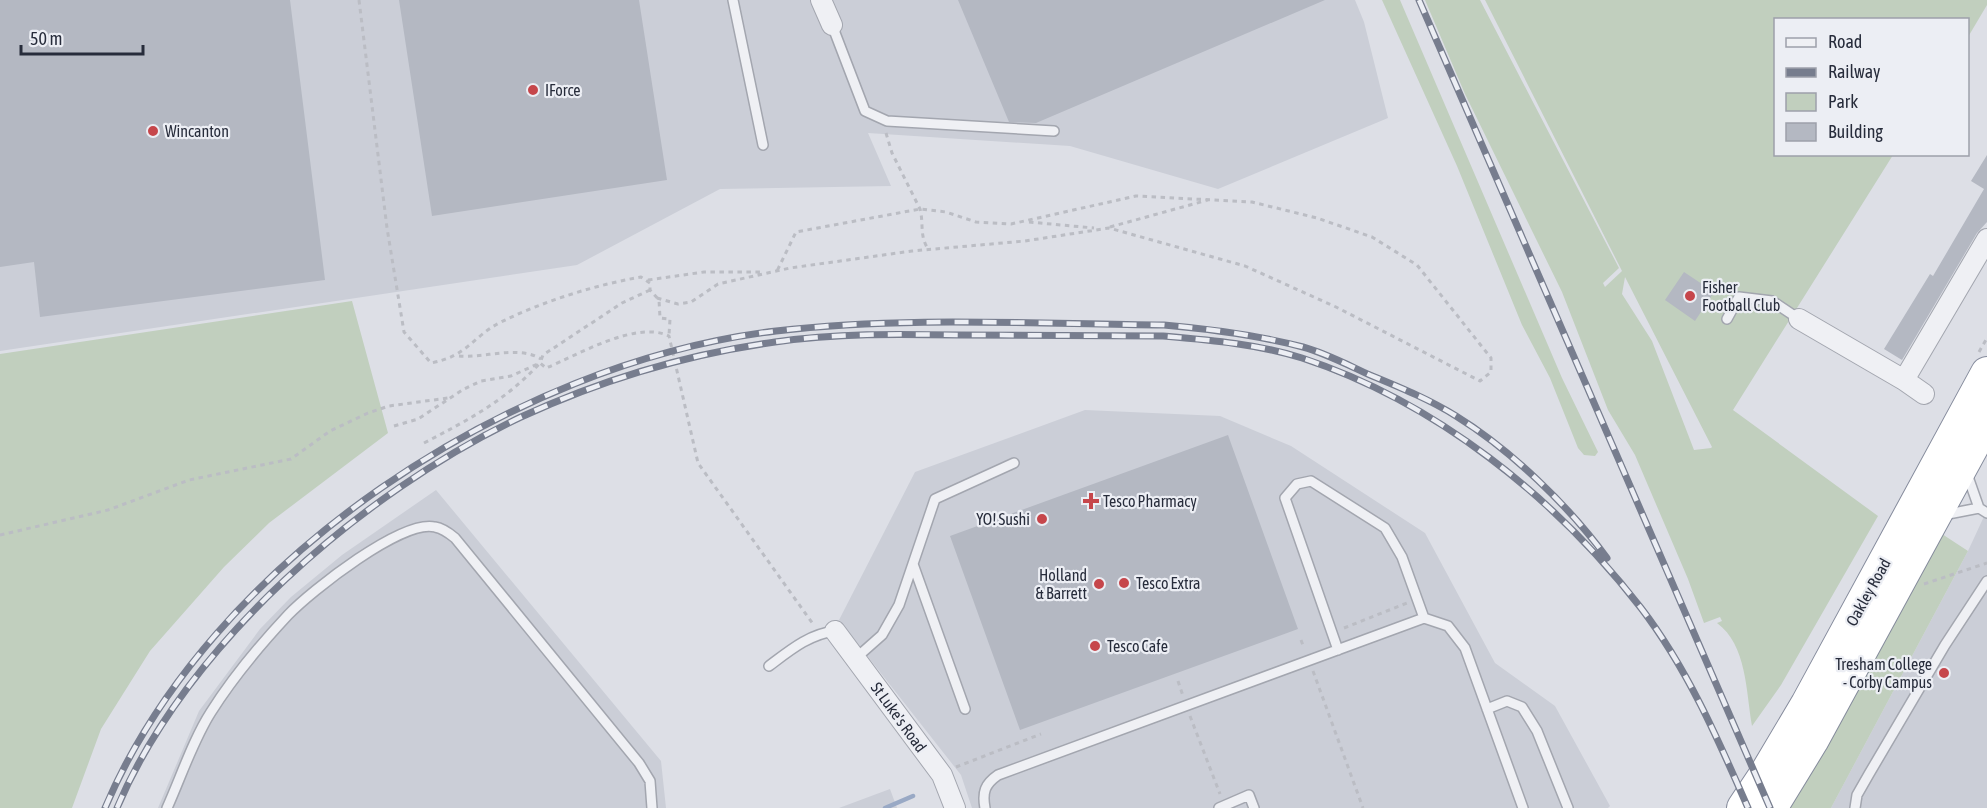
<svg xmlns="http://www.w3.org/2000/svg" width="1987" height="808" font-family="'Asap Condensed',sans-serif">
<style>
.built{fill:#cbced7}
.green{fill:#c1cfbe;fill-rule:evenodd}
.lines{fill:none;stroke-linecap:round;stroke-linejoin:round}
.stream{stroke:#99a9c5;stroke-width:4.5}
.building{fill:#b4b8c2}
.service-casing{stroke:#a3a6af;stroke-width:12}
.minor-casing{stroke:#a3a6af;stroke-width:22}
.trunk-casing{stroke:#858b9c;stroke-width:34}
.path{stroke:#bbbdc4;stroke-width:3;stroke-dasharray:4.5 4.5;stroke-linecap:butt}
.service{stroke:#eff0f4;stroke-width:9}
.minor{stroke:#eff0f4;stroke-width:20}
.trunk{stroke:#fff;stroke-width:32}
.rail-casing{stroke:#777d8e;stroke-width:7}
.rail{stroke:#eceef4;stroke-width:4.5;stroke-dasharray:14;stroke-linecap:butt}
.poi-dot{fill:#c6464b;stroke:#eceef4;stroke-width:2}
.labels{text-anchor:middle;stroke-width:4.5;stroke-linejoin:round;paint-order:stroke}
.poi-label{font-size:16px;fill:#272c3b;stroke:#eceef4;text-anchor:start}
.street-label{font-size:16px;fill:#272c3b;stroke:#eceef4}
</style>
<rect width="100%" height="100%" fill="#dddfe6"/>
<!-- built -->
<path class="built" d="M0,0H1355L1364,22L1388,118L1218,189L1070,146L868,133L891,186L720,189L577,265L0,351Z
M1085,410L1220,416L1291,446L1425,533L1495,663L1555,706L1610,806L1608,808H972L961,775L839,620L915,472Z
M436,490L661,761L666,808H158L199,711L260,629L291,597L342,555Z
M1987,510V808H1831L1968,551Z
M890,789L897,808H839Z"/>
<!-- green -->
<path class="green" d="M1382,0H1400L1562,378L1598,452L1595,456L1584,455L1578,448L1550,378L1522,325L1457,166Z
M1425,0H1480L1619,268L1603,283L1605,287L1622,271L1485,0H1987V5L1968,37V20H1776V154L1893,155L1733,410L1878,516L1781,685L1752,726C1746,692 1747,645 1717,623L1722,621L1720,617L1704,623L1688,579L1635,455L1608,410L1562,292L1465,94ZM1625,277L1712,447L1711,448L1694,450L1652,341L1622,294Z
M352,301L388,433L269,523L224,567L150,651L101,729L72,808H0V354Z
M1942,534L1968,551L1831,808H1783Z"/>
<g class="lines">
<!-- stream -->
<path class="stream" d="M885,808L913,796"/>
</g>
<!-- building -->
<path class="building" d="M0,0H290L325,280L40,317L34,262L0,267Z
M399,0H639L667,180L432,216Z
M958,0H1325L1036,123L1009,122Z
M1987,155V222L1977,233L1902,360L1884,349L1930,274L1933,276L1984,189L1971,181Z
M1684,272L1714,292L1695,321L1665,300Z
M1228,435L1298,629L1020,730L950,536Z"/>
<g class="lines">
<!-- service casing -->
<g class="service-casing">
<path id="service" d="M733,0L763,145
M832,25L865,111L887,121L1054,131
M1727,319L1739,297L1772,301L1799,319
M1966,471L1979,508
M1943,515L1979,508L1987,513
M913,564L965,709
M1338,650L1285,498L1297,484L1311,481L1385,528L1402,557L1424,618
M856,658L882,635L899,605L935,499L1014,463
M769,666C789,651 809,634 835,631
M1487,709L1507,701L1522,707L1537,731L1568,808
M167,808C181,777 193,740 211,712C233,677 260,645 288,615C311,591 402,519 435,527C442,528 449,533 455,538L639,763L650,781L652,808
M985,808C982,792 985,784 998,775L1424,618L1448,626L1465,648L1523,808
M1219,808L1249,795L1254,808
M1855,808L1857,795L1869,774L1945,645L1987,581"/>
</g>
<!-- minor casing -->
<g class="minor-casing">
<path id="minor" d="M821,0L832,25
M1799,319L1904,380L1987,239
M1904,380L1924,394
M835,631L942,775L955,808"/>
</g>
<!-- trunk casing -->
<g class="trunk-casing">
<path id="trunk" d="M1743,808L1763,778L1807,704L1987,373
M1771,808L1812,741L1987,420"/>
</g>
<!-- path -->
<path class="path" d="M359,0L387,228L404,332L431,363C468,356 473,336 501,322C544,301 595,285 641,277L650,283V290L659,300L660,318L670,319L669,335
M886,133L892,153L920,209C924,224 919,237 929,250
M1029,222L1094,228
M1110,227L1208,200
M648,280L704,272H761
M650,290L622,303L543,355L540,363L546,368C578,355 636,320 669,336L698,463L813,624
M657,298L678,304L691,302L718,284L790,268L912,251L1025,241L1109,228L1245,266L1336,307L1480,381L1491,372V358L1417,265L1372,237L1317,218L1252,202L1136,196L1011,224L976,222L946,212L920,209L796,232L777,271
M1979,352L1987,338
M459,356C486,358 519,345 541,359
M394,426L418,419L464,389L481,381L511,376L540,363
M424,443C468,420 505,401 539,364
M0,535L108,510L189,480L291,459L330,431L368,413L389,406L448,398
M1924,584L1987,563
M1344,628L1407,603
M1301,640L1304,648
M1313,671L1363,808
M1178,681L1183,696
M1190,716L1220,794
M956,767L1041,734"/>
<!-- service -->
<use href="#service" class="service"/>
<!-- minor -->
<use href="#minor" class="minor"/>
<!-- trunk -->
<use href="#trunk" class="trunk"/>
<!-- rail casing -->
<g class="rail-casing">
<path id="rail" d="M1419,0L1770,808
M105,808C210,560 512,362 776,331C904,316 1035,324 1164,325C1210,329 1257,335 1303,347C1325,353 1348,365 1370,375C1399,387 1429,399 1456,416C1511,450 1569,506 1607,558
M117,808C186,645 362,492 521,417C601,380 688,354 775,342C836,333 898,334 959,335C1027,335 1095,336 1163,336C1209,340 1258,344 1302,358C1436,402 1555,497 1641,608C1687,668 1718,739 1748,808"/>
</g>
<!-- rail -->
<use href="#rail" class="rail"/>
</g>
<!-- markers -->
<g class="poi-dot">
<circle cx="533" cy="90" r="6"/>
<circle cx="153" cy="131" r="6"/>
<circle cx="1690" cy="296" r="6"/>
<path d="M1088 492h6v6h6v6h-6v6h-6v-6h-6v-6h6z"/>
<circle cx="1042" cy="519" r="6"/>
<circle cx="1124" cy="583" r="6"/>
<circle cx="1099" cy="584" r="6"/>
<circle cx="1095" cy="646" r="6"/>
<circle cx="1944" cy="673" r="6"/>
</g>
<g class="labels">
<!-- poi labels -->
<g class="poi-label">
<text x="545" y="96">IForce</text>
<text x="165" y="137">Wincanton</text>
<text x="1702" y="293">Fisher<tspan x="1702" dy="18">Football Club</tspan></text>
<text x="1103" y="507">Tesco Pharmacy</text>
<text x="1030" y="525" text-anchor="end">YO! Sushi</text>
<text x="1087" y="581" text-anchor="end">Holland<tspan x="1087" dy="18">&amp; Barrett</tspan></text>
<text x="1136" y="589">Tesco Extra</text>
<text x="1107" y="652">Tesco Cafe</text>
<text x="1932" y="670" text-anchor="end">Tresham College<tspan x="1932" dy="18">- Corby Campus</tspan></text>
</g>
<!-- street labels -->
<g class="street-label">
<text transform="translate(1868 592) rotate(-61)" y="6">Oakley Road</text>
<text transform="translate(899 717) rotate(54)" y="6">St Luke's Road</text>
</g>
</g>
<!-- legend -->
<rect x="1774" y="18" width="195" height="138" fill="#eceef4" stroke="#9da0aa" stroke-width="1.5"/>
<rect x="1786" y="38" width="30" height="9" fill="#eff0f4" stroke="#9da0aa" stroke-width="1.5"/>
<text x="1828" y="48" font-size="18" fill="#272c3b">Road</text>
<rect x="1786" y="68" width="30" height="9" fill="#777d8e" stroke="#9da0aa" stroke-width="1.5"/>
<text x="1828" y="78" font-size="18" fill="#272c3b">Railway</text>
<rect x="1786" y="93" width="30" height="18" fill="#c1cfbe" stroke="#9da0aa" stroke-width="1.5"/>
<text x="1828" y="108" font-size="18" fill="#272c3b">Park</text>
<rect x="1786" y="123" width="30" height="18" fill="#b4b8c2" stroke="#9da0aa" stroke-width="1.5"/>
<text x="1828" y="138" font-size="18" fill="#272c3b">Building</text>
<!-- scale -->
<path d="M21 45v9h122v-9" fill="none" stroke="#272c3b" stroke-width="3"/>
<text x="30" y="45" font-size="18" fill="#272c3b" stroke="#eceef4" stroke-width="4.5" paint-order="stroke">50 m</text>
</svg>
